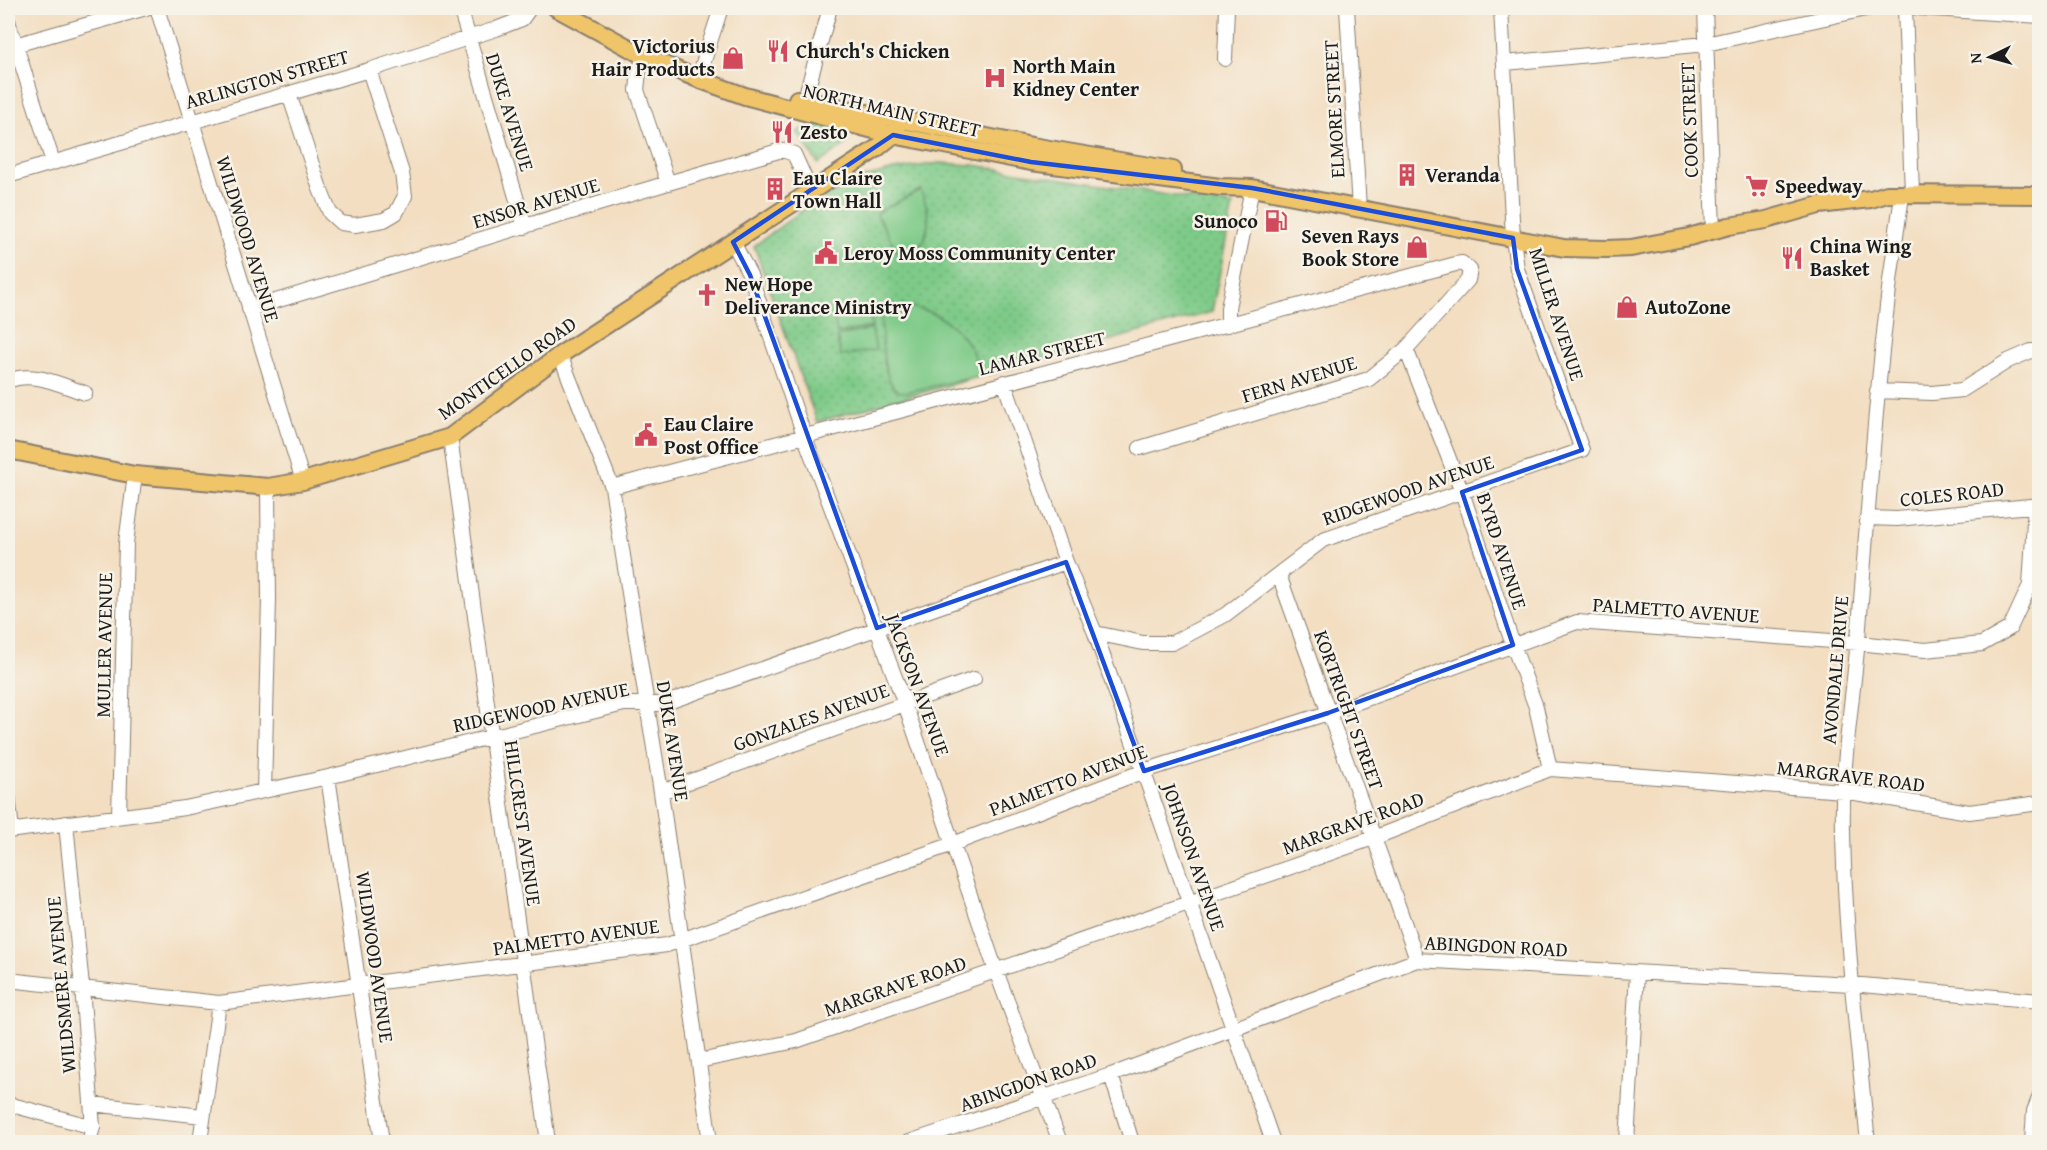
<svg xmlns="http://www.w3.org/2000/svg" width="2047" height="1150" font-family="'Gentium Book Plus',serif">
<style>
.grass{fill:url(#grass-dots);stroke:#4d7352;stroke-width:1.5}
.garden{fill:#7eca88;stroke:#4d7352;stroke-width:1.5}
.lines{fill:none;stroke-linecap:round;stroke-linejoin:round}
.minor-casing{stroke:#887d6e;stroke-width:16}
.major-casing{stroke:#887d6e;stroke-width:20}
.minor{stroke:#fff;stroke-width:14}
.major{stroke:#f0c469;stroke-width:16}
.marked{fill:none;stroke:#1d4ed8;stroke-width:4.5;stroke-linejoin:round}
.labels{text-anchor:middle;stroke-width:5;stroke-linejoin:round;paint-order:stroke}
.poi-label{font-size:20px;font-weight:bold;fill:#1c1c1c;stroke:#f7f3e8;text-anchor:start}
.street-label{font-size:20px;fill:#1c1c1c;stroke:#f7f3e8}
</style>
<defs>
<pattern id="grass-dots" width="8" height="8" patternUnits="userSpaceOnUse" patternTransform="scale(1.5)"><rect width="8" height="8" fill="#7eca88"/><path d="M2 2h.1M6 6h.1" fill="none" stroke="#6cad75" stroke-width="1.8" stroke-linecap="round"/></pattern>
</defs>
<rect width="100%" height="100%" fill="#f7f3e8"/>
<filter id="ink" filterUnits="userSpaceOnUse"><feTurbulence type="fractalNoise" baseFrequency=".0167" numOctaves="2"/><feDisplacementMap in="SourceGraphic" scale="12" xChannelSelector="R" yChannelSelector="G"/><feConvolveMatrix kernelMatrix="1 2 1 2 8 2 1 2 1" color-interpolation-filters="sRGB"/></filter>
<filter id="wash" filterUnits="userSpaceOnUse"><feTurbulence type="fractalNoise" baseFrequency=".008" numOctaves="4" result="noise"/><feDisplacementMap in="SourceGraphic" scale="24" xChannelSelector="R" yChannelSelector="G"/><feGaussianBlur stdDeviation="1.35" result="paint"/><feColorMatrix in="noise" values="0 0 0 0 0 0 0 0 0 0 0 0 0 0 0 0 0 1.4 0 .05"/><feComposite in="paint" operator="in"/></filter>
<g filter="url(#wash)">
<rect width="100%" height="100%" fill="#f3dec1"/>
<!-- grass -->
<path class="grass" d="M816,122C830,125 844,125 848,140L845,145L818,164L797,132Z
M939,163L973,165L1233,205L1212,312L817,422L754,246L804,209L860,179L894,170Z"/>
<!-- garden -->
<path class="garden" d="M920,190C933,214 932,250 901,258L877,215L878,212Z
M868,306L872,327L837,333L833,313Z
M901,306C943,309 972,335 980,376L906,392C879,396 882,326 881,307Z
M872,329L876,350L841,356L837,336Z"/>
</g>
<g filter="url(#ink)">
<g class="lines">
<!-- minor casing -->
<g class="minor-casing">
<path id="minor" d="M157,8L303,481
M460,8L525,227
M1347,8L1359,209
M1705,8L1713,231
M1905,8L1912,193
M1918,8L2040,16
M8,21L53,162
M647,46L639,72L637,90L668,183
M8,47L146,8
M1225,59L1227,8
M1505,63L1706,44L1870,8
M698,79L721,8
M289,94L320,189L330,213L341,223L355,225L384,220L396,213L405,196L402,173L369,70
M802,109L830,8
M8,176L369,70L496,29L522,19L530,8
M733,242L750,275L804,435L905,704L996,971L1060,1142
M249,309L668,183L782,150L794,154L811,192
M1228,325V308L1252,188
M1406,349L1462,492L1513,645L1536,707L1550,769
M560,355L612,487L661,792L710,1142
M8,381C32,370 60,385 85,393
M1004,382L1066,562L1095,633L1273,1142
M1877,391L1932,393L1962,390L2008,361L2031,351H2040
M450,437L548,1142
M612,487L1456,264L1462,263L1470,270L1468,280L1406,349L1369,379L1140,448
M1867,518L1897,519L2040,505
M1279,575C1325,704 1373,831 1417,960
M1095,633L1143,643H1172L1225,615L1323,540L1582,450L1517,269L1513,238L1501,8
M328,777L382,1142
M264,791L269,599L268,487
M661,792L974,679
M8,796L12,830
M119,816L126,543L135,475
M66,823L82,987L93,1127L89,1142
M8,831L185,808L328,777L624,704H663L1066,562
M8,980L219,1003L667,945L953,844L1144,771L1328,713L1577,622L1858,643L1925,650L1982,644L2010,628L2030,585L2035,505
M699,1061L796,1041L1376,837L1550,769L1843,791L1969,812L2040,803
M1111,1075L1132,1142
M8,1104L93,1127
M91,1104L203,1116
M200,1142L219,1003
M909,1142L1111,1075L1417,960L1851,984L2040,1001
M1627,1142L1637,973
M1868,1142C1857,1039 1845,935 1843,831C1841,763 1854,695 1859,627C1870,485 1879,343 1901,203
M2032,1142L2034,1111L2040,1096"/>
</g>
<!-- major casing -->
<g class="major-casing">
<path id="major" d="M556,8L644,56L698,79L745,96L801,111L893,135L1031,162L1220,187L1252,188L1564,248L1607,249L1631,248L1689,237L1729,226L1766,220L1819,205L1871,199L1887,194L2040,195
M797,99L1032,146L1173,170
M8,450L135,475L268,487L303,481L450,437L560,355L876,149L893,135L901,120"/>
</g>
<!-- minor -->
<use href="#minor" class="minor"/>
<!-- major -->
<use href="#major" class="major"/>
</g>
</g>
<!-- marked area -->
<path class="marked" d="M893,135L1031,162L1252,188L1513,238L1517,269L1582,450L1462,492L1513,645L1328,713L1144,771L1066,562L877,628L750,275L733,242Z"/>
<!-- icons -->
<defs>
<g id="restaurant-bare" transform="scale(1.8)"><path d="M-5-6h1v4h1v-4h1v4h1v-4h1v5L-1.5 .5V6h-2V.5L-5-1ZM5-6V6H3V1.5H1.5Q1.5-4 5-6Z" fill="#d1495b" stroke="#f7f3e8" stroke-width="2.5" paint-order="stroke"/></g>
<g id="shop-bare" transform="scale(1.8)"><path d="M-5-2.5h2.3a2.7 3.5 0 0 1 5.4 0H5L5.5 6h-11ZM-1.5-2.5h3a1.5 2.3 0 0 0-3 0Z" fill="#d1495b" stroke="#f7f3e8" stroke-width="2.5" paint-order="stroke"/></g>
<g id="hospital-bare" transform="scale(1.8)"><path d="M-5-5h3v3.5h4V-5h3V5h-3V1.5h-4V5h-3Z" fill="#d1495b" stroke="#f7f3e8" stroke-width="2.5" paint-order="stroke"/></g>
<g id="building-bare" transform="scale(1.8)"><path d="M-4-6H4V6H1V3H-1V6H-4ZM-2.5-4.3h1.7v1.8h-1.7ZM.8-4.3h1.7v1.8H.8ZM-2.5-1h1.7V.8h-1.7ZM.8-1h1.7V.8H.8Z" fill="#d1495b" stroke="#f7f3e8" stroke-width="2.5" paint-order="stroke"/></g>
<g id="supermarket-bare" transform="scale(1.8)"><path d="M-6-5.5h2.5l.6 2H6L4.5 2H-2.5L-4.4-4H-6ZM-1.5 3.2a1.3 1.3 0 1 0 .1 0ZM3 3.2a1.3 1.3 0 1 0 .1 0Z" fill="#d1495b" stroke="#f7f3e8" stroke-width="2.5" paint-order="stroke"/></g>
<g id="fuel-bare" transform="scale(1.8)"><path d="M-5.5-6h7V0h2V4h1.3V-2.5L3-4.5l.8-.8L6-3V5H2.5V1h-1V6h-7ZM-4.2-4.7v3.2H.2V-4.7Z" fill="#d1495b" stroke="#f7f3e8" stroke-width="2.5" paint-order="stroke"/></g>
<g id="civic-bare" transform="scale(1.8)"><path d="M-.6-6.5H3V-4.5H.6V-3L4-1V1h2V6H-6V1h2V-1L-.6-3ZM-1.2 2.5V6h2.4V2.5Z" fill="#d1495b" stroke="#f7f3e8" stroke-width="2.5" paint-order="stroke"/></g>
<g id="church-bare" transform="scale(1.8)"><path d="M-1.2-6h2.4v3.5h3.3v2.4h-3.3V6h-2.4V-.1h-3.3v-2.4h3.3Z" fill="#d1495b" stroke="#f7f3e8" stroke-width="2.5" paint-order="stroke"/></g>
</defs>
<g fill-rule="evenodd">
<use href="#restaurant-bare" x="778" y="51"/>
<use href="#shop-bare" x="733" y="58"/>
<use href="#hospital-bare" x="995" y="78"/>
<use href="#restaurant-bare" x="782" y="132"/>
<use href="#building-bare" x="1407" y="175"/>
<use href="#supermarket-bare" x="1757" y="186"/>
<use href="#building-bare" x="775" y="189"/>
<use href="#fuel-bare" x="1276" y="221"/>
<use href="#shop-bare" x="1417" y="247"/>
<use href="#civic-bare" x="826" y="253"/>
<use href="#restaurant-bare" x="1792" y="258"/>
<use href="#church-bare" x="707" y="295"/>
<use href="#shop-bare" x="1627" y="307"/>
<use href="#civic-bare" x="646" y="435"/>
</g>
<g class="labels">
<!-- poi labels -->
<g class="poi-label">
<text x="715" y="53" text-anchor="end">Victorius<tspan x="715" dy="23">Hair Products</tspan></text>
<text x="796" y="58">Church's Chicken</text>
<text x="1013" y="73">North Main<tspan x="1013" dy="23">Kidney Center</tspan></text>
<text x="800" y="139">Zesto</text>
<text x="1425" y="182">Veranda</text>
<text x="793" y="185">Eau Claire<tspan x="793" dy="23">Town Hall</tspan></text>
<text x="1775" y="193">Speedway</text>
<text x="1258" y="228" text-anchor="end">Sunoco</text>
<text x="1399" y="243" text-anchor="end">Seven Rays<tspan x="1399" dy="23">Book Store</tspan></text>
<text x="1810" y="253">China Wing<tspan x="1810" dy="23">Basket</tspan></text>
<text x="844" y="260">Leroy Moss Community Center</text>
<text x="725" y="291">New Hope<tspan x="725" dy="23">Deliverance Ministry</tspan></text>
<text x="1645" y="314">AutoZone</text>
<text x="664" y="431">Eau Claire<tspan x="664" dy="23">Post Office</tspan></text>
</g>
<!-- street labels -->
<g class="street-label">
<text transform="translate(267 79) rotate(-16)" y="7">ARLINGTON STREET</text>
<text transform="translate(1334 109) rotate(-93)" y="7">ELMORE STREET</text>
<text transform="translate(892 110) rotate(13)" y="7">NORTH MAIN STREET</text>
<text transform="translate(510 112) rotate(73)" y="7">DUKE AVENUE</text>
<text transform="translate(1689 120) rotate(-92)" y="7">COOK STREET</text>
<text transform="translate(536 203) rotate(-17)" y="7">ENSOR AVENUE</text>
<text transform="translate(248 239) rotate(73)" y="7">WILDWOOD AVENUE</text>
<text transform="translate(1557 314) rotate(72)" y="7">MILLER AVENUE</text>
<text transform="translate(1042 353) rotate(-14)" y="7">LAMAR STREET</text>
<text transform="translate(507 368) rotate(-35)" y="7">MONTICELLO ROAD</text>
<text transform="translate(1299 379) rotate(-17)" y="7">FERN AVENUE</text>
<text transform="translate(1408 490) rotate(-19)" y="7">RIDGEWOOD AVENUE</text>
<text transform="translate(1952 494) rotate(-6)" y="7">COLES ROAD</text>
<text transform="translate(1502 551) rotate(72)" y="7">BYRD AVENUE</text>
<text transform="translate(1676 610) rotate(4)" y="7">PALMETTO AVENUE</text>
<text transform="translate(104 645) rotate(-89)" y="7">MULLER AVENUE</text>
<text transform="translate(1835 670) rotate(-85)" y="7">AVONDALE DRIVE</text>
<text transform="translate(918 685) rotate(70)" y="7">JACKSON AVENUE</text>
<text transform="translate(541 707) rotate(-12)" y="7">RIDGEWOOD AVENUE</text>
<text transform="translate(1349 710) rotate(70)" y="7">KORTRIGHT STREET</text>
<text transform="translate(811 717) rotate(-20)" y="7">GONZALES AVENUE</text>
<text transform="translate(673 741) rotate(81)" y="7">DUKE AVENUE</text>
<text transform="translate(1851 776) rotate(7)" y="7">MARGRAVE ROAD</text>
<text transform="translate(1068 780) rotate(-21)" y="7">PALMETTO AVENUE</text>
<text transform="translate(523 823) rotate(82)" y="7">HILLCREST AVENUE</text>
<text transform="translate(1353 823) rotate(-20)" y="7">MARGRAVE ROAD</text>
<text transform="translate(1194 857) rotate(71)" y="7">JOHNSON AVENUE</text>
<text transform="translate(576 937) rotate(-8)" y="7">PALMETTO AVENUE</text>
<text transform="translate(1496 946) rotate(3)" y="7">ABINGDON ROAD</text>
<text transform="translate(375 957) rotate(82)" y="7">WILDWOOD AVENUE</text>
<text transform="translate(61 985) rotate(-95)" y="7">WILDSMERE AVENUE</text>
<text transform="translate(895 986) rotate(-19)" y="7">MARGRAVE ROAD</text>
<text transform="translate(1028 1082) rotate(-19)" y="7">ABINGDON ROAD</text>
</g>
</g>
<!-- margin -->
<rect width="2047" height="1150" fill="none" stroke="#f7f3e8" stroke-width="30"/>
<!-- north arrow -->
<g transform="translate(1990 57) rotate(265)" stroke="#f7f3e8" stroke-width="4.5" paint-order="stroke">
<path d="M0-4.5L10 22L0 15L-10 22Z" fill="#1c1c1c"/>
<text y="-9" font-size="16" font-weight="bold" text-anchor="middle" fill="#1c1c1c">N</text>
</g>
</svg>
